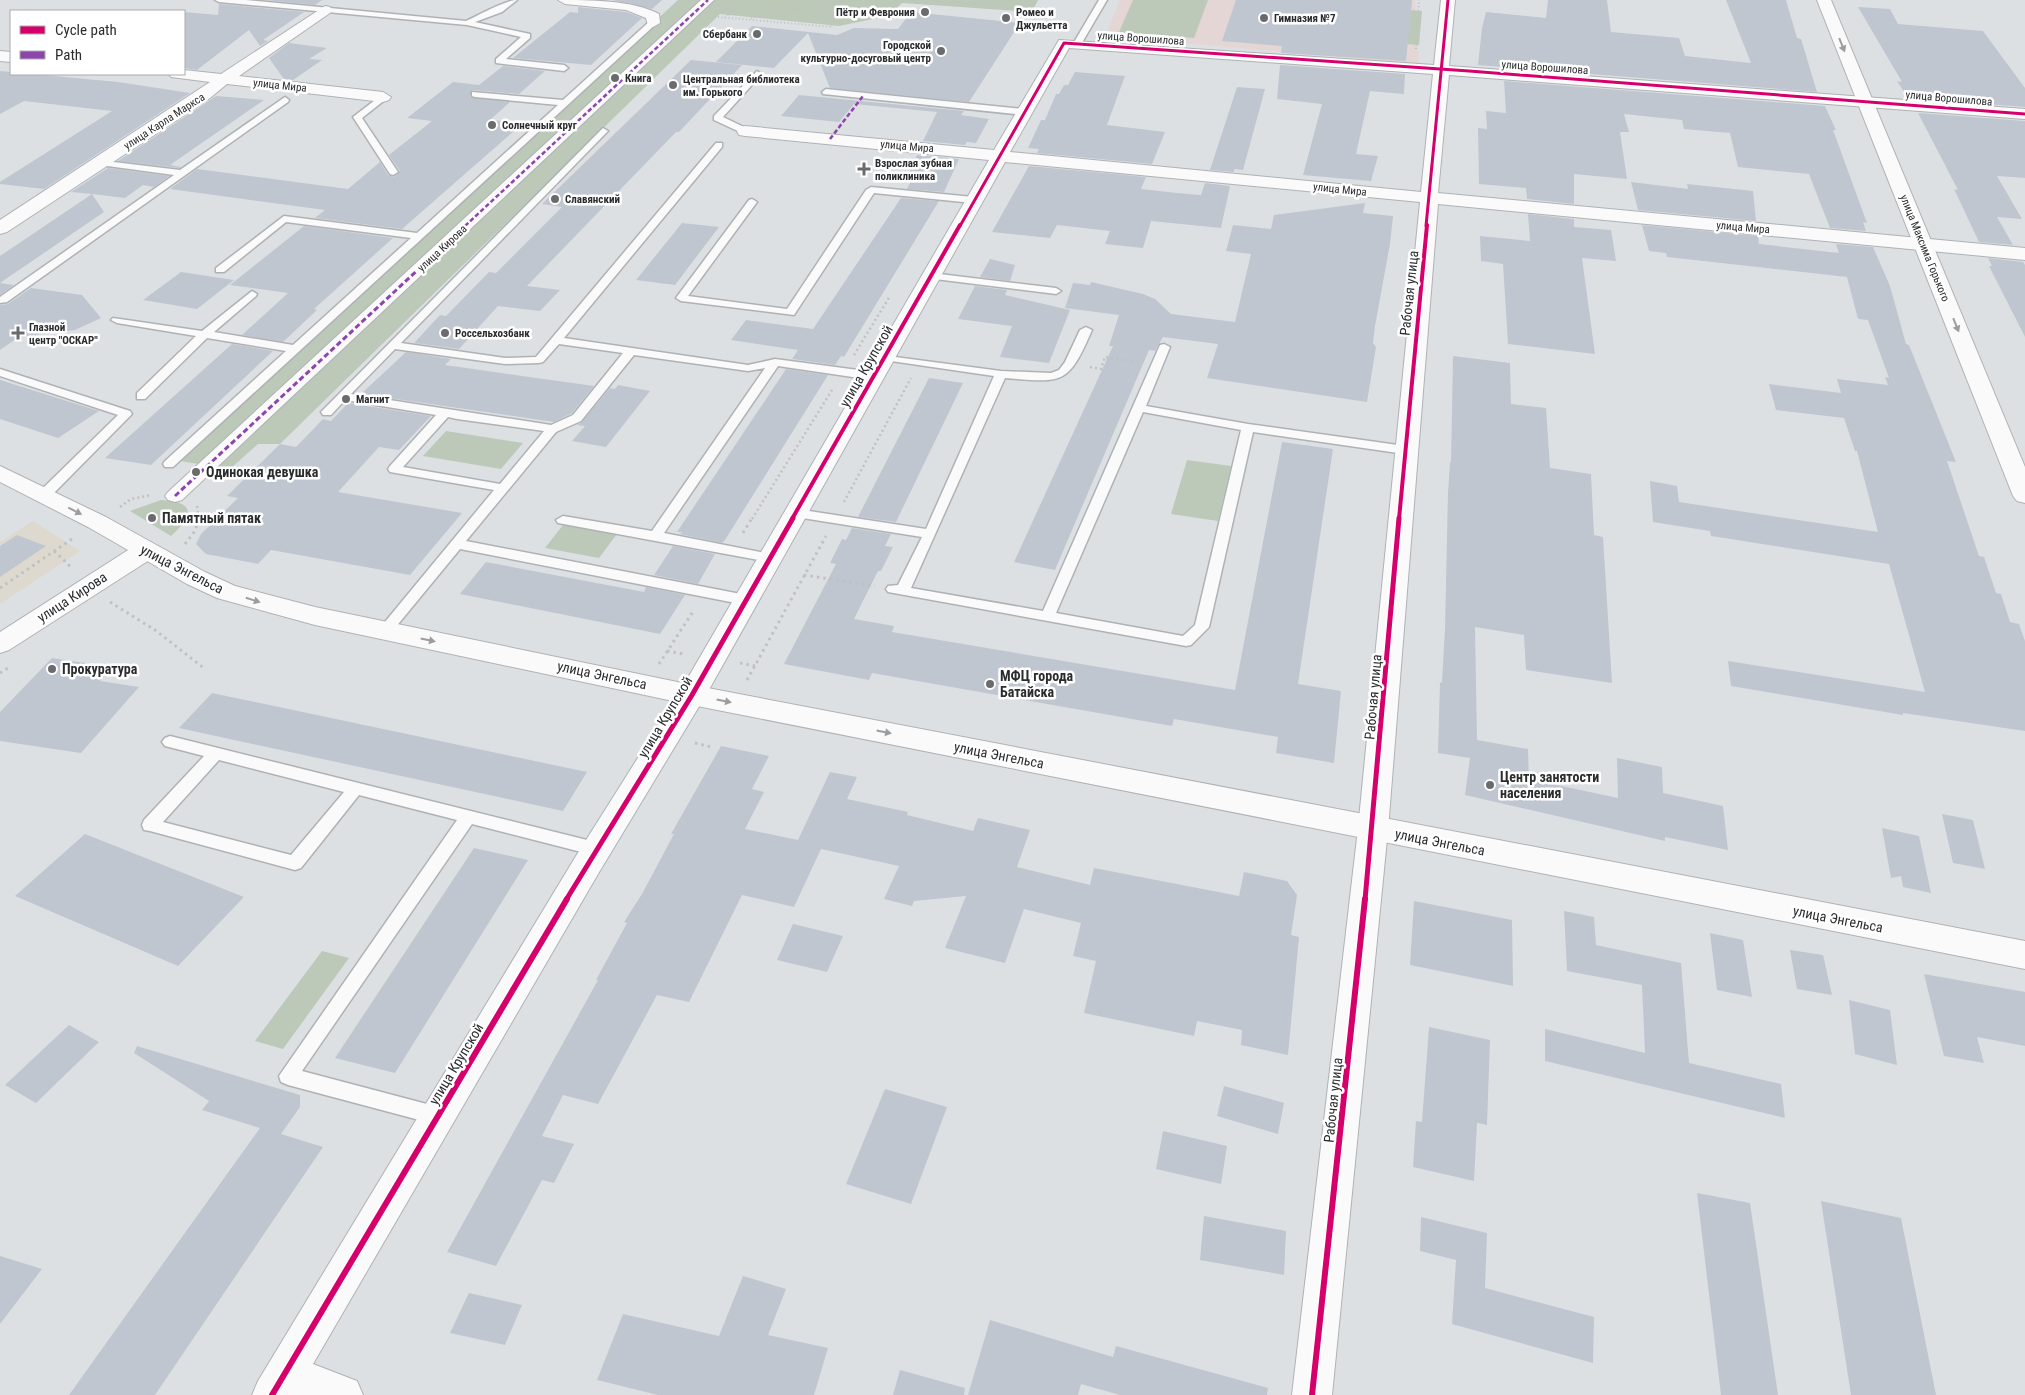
<svg xmlns="http://www.w3.org/2000/svg" width="2025" height="1395" font-family="'Roboto Condensed',sans-serif">
<style>
.commercial{fill:#ded9cf}
.education{fill:#e3d6d5}
.green{fill:#bcc9b8}
.building{fill:#bfc6d0}
.lines{fill:none;stroke-linecap:round;stroke-linejoin:round}
.service-casing{stroke:#afb2b4;stroke-width:3}
.pedestrian-casing{stroke:#afb2b4;stroke-width:2}
.minor-casing{stroke:#afb2b4;stroke-width:2}
.tertiary-casing{stroke:#afb2b4;stroke-width:2}
.secondary-casing{stroke:#afb2b4;stroke-width:2}
.path-far2{stroke:#c0c1c3;stroke-width:2;stroke-dasharray:1 2.5;stroke-linecap:butt}
.path-far1{stroke:#c0c1c3;stroke-width:2.5;stroke-dasharray:2 3;stroke-linecap:butt}
.path{stroke:#c0c1c3;stroke-width:3;stroke-dasharray:2.5 4;stroke-linecap:butt}
.service{fill:#fafafb;fill-rule:evenodd}
.pedestrian{fill:#fafafb;fill-rule:evenodd}
.minor{fill:#fafafb;fill-rule:evenodd}
.tertiary{fill:#fafafb;fill-rule:evenodd}
.secondary{fill:#fafafb;fill-rule:evenodd}
.quiet-far1{stroke:#8e44ad;stroke-width:2.5;stroke-dasharray:4.5 2.5;stroke-linecap:butt}
.quiet{stroke:#8e44ad;stroke-width:3;stroke-dasharray:5.5 3;stroke-linecap:butt}
.cycleway-far3-casing{stroke:#fff;stroke-width:5}
.cycleway-far2-casing{stroke:#fff;stroke-width:6}
.cycleway-far1-casing{stroke:#fff;stroke-width:8}
.cycleway-casing{stroke:#fff;stroke-width:9}
.cycleway-far3{stroke:#d6006c;stroke-width:3}
.cycleway-far2{stroke:#d6006c;stroke-width:4}
.cycleway-far1{stroke:#d6006c;stroke-width:5}
.cycleway{stroke:#d6006c;stroke-width:6}
.oneway{fill:#9c9d9f}
.poi-dot{fill:#696b6d;stroke:#fff;stroke-width:2}
.labels{text-anchor:middle;stroke-width:5;stroke-linejoin:round;paint-order:stroke}
.far-poi-label{font-size:11px;font-weight:bold;fill:#2a2c2e;stroke:#fff;text-anchor:start}
.far-street-label{font-size:11px;fill:#2a2c2e;stroke:#fff}
.street-label{font-size:14px;fill:#2a2c2e;stroke:#fff}
.poi-label{font-size:14px;font-weight:bold;fill:#2a2c2e;stroke:#fff;text-anchor:start}
</style>
<rect width="100%" height="100%" fill="#dde0e3"/>
<!-- commercial -->
<path class="commercial" d="M33,521L80,551L0,604V542Z"/>
<!-- education -->
<path class="education" d="M1120,0H1415L1419,64L1105,36Z"/>
<!-- green -->
<path class="green" d="M678,0H1038L1032,12L902,3L888,16L839,26L720,14L280,444H258L230,469L180,461Z
M1133,0H1208L1194,38L1119,32Z
M1372,7L1422,11L1419,45L1367,41Z
M446,431L523,443L501,469L423,456Z
M1187,460L1231,466L1218,521L1171,514Z
M161,500C196,502 194,515 171,536L130,511Z
M563,525L617,534L599,558L545,548Z
M322,951L349,958L283,1049L255,1041Z"/>
<!-- building -->
<path class="building" d="M266,0H322L315,5Z
M612,0H662L652,9Z
M1236,0H1412L1406,61L1281,53L1282,46L1222,41Z
M1548,0H1607L1611,32L1679,38L1685,56L1751,63L1726,0H1786L1797,38L1801,39L1817,92L1478,65L1482,28L1486,12L1546,18Z
M219,4L304,12L263,40L268,41L260,46L249,30L197,70L184,68V12L218,15Z
M578,7L626,12L642,18L591,65L513,58L570,12L578,13Z
M1858,7L1890,9L1898,24L1983,31L2025,88V107L1908,98L1897,81L1902,82Z
M911,12L1020,23L969,102L830,88L808,33L774,68L716,62L752,26L837,35L854,28L898,29Z
M289,43L327,48L309,59L322,60L293,80L284,79L269,58Z
M691,60L742,65L679,132H676L527,286L560,290L540,311L498,306L459,349L414,343L440,315L446,316L489,272L496,273L562,207L542,204Z
M1280,65L1405,74L1404,94L1370,91L1356,154L1378,156L1371,181L1303,175L1322,104L1277,99Z
M503,66L545,71L519,94L472,90L470,97L510,102L490,120L523,123L402,229L315,218L325,210L170,189L197,169L348,189L380,162L388,175L394,177L400,171L389,155L432,121L407,118L453,82L479,85Z
M0,71L118,82L190,93L44,189L0,184V182L112,111L24,101L0,114Z
M1075,72L1125,76L1107,125L1165,132L1152,164L1037,153L1039,149L1028,148L1041,120H1045L1056,94H1059L1064,85H1068Z
M1504,81L1825,106L1836,130H1833L1867,223L1863,222L1866,231L1830,228L1809,174L1738,167L1730,133L1684,129L1682,120L1624,114L1629,132H1620L1627,179L1574,174V204L1527,199L1526,188L1479,184L1478,128L1487,129L1486,111L1506,113Z
M1237,87L1265,89L1243,170L1234,169V172L1210,170Z
M799,95L964,111L961,115L989,119L976,143L967,142L965,145L923,141L937,112L854,104L839,122L781,116Z
M216,96L264,100L170,165L181,167L180,168L118,161Z
M1918,113L2025,121V178L1997,176L2022,219L1997,217L2013,245L1979,242L1954,189L1958,190Z
M917,155L959,159L944,192L907,189L911,181H905Z
M1029,166L1146,177L1141,189L1177,193L1201,195L1205,183L1230,186L1221,228L1151,221L1143,248L1105,244L1110,231L1057,225L1050,238L992,232Z
M108,168L169,176L154,187L143,185L125,198L92,194L104,212L0,283L14,285L0,295V256L92,194L71,192Z
M1631,182L1688,189L1687,184L1753,191L1756,221L1638,210Z
M901,198L939,201L844,357L841,356L835,365L792,359L798,350L731,340L746,320L813,329Z
M1365,203L1363,213L1393,216L1390,244L1375,326L1373,343L1376,347L1367,402L1207,378L1218,344L1163,337L1155,351L1149,350L1055,570L1014,562L1113,346H1109L1119,315L1065,308L1073,283L1090,285L1091,282L1143,294L1155,299L1171,314L1235,322L1251,254L1226,251L1233,225L1271,229L1274,215Z
M1528,214L1574,219V227L1611,230L1616,261L1582,258L1595,354L1508,344L1503,264L1481,261L1480,236L1530,241Z
M682,223L719,227L675,285L636,280Z
M1642,225L1758,236L1759,244L1839,253L1836,244L1873,247L1890,286L1906,344L1909,345L1956,462L1947,461L1979,556L1984,557L1996,593L2001,594L2010,622L2019,624L2025,641V731L1903,713V715L1731,686L1728,661L1925,692L1889,564L1711,536L1710,531L1653,522L1650,481L1677,486L1679,502L1878,532L1857,451H1855L1844,418L1776,410L1769,384L1841,393L1837,379L1888,385L1885,377L1889,378L1868,320L1858,319L1847,277L1667,257L1666,253L1649,251Z
M304,226L393,238L314,309L317,310L283,342L242,335L288,293L230,285Z
M1988,258L2023,262L2025,265V337L1989,266H1992Z
M990,259L1015,265L1010,281L980,277Z
M181,272L234,280L197,309L143,300Z
M975,286L1007,290L1005,295L1070,310L1049,363L1000,357L1012,326L958,319Z
M31,288L82,295L101,318L75,330L19,337L0,350V305L8,304Z
M232,344L273,351L151,465L105,458Z
M406,352L451,359L445,365L594,386L572,413L554,422L361,394Z
M1453,356L1510,363L1511,404L1546,408L1550,468L1591,474L1594,535L1603,537L1612,683L1526,670L1524,635L1475,627L1477,740L1528,749L1529,779L1618,798L1617,758L1662,767L1663,793L1723,806L1728,850L1665,837V841L1465,795L1470,758L1438,753L1440,682L1442,683L1445,628L1448,493L1450,462H1451Z
M786,369L828,375L725,540L722,543L680,534L682,532H677Z
M929,378L963,383L896,522L858,517Z
M0,380L99,411L58,438L0,419Z
M618,385L650,391L606,447L572,441L585,426L577,425L582,422L610,388L615,389Z
M348,403L431,416L399,450L379,447L338,492L462,513L410,575L271,550L258,564L206,554L196,544L201,534L238,498L227,496L280,444L296,447L323,419L331,421Z
M1282,442L1333,449L1298,684L1341,691L1334,763L1276,753L1278,737L1174,719L1172,726L872,673L869,680L784,664L836,564L830,563L842,539L846,540L852,528L891,534L885,546L893,547L881,571H878L854,619L894,626L892,632L1235,690Z
M17,535L46,546L0,577V546Z
M673,546L715,554L698,584L654,575Z
M486,562L644,592L646,587L685,595L660,634L460,594Z
M52,658L112,667L100,681L139,687L81,753L0,741V712Z
M212,693L587,772L563,811L179,728Z
M721,746L769,756L752,789L764,792L745,829L798,840L830,772L857,777L847,799L908,812L907,815L973,831L978,818L1030,830L1017,867L1090,885L1094,868L1239,896L1244,872L1287,881L1297,895L1291,935L1299,937L1288,1055L1241,1045L1242,1030L1197,1021L1194,1036L1084,1013L1096,961L1073,956L1081,923L1024,909L1005,963L945,948L966,896L914,901L912,906L884,899L899,866L821,849L794,907L742,895L689,1002L657,995L598,1104L563,1095L542,1136L574,1144L554,1183L542,1180L496,1266L447,1252L598,980H596L627,923L624,922L642,894L674,834H671Z
M1942,814L1973,820L1985,869L1953,863Z
M1882,828L1919,836L1931,893L1903,887L1901,876L1891,878Z
M85,834L244,897L178,966L15,896Z
M474,848L528,860L395,1073L335,1058Z
M1414,901L1512,920L1513,986L1410,965Z
M1564,911L1594,917L1596,945L1681,963L1689,1063L1781,1084L1785,1118L1545,1061V1029L1645,1053L1642,985L1567,971Z
M793,924L843,936L827,972L777,960Z
M1710,933L1743,940L1752,997L1717,990Z
M1790,950L1823,955L1832,995L1797,989Z
M1924,974L2025,992V1046L1977,1037L1984,1063L1944,1056Z
M1849,1000L1890,1010L1897,1065L1855,1054Z
M69,1025L99,1042L36,1103L5,1085Z
M1429,1027L1490,1040L1487,1125L1477,1123L1474,1181L1413,1167L1416,1121L1422,1122Z
M137,1046L300,1095V1107L281,1134L323,1147L155,1395H69L260,1128L202,1110L209,1101L134,1053Z
M1224,1086L1284,1103L1278,1134L1217,1116Z
M885,1089L947,1107L911,1204L846,1184Z
M1163,1131L1227,1146L1221,1184L1156,1169Z
M1697,1193L1750,1203L1778,1395H1721Z
M1821,1201L1901,1218L1936,1395H1851Z
M1204,1216L1286,1231L1284,1275L1200,1260Z
M1421,1217L1487,1233L1485,1288L1594,1317L1593,1363L1452,1324L1456,1260L1420,1251Z
M0,1256L42,1269L0,1324Z
M743,1276L786,1289L768,1335L828,1348L814,1395H658L597,1380L623,1314L719,1336Z
M469,1293L522,1305L505,1345L450,1333Z
M990,1320L1113,1357L1116,1346L1268,1388L1267,1395H1120L1081,1384L1078,1395H968Z
M900,1370L965,1388L964,1395H893Z"/>
<g class="lines">
<!-- service casing -->
<g class="service-casing">
<path id="service" d="M215,0H246L466,21C479,15 505,0 517,0L502,12L475,22L530,34V38L506,59L564,65L568,68L564,71L496,63V59L521,37L467,25L219,2Z
M1099,0H1107L1080,46H1074L1073,44Z
M650,21L657,23L173,467H165L163,464L165,461L286,351L207,338L145,399H137V393L196,336L117,323L111,320L113,318L202,331L252,291L257,294L256,296L214,332L293,345L411,238L286,222L224,272H216V268L284,216L417,233L558,105L475,97L472,96V92L563,100Z
M757,71L761,74L760,76L723,117L748,129V133H742L714,120V116Z
M826,89L1024,109L1028,112L1024,115L823,94L822,92Z
M383,94L386,95V99L362,118L398,172L393,175L390,174L353,117Z
M285,97L289,100L288,102L7,302L0,303V297L174,175L100,165L95,162L97,160L180,170Z
M603,128L608,131L606,133L401,343L505,358L536,357L716,143H722V147L564,338L748,365L775,359L873,372L879,376L873,380L778,366L664,533L770,554L777,558L775,561L770,562L558,523L556,520L563,516L652,531L765,368L748,371L634,355L581,421L556,432L466,541L746,595L751,597L753,600L751,603L746,605L460,549L390,634H380L378,631L380,628L494,490L390,472L388,469L390,466L436,415L345,400L331,415H323L321,412ZM559,344L623,353L573,415L551,425L351,394L395,349L505,364L539,363L543,362ZM448,417L457,419L544,431L500,484L403,467Z
M871,187L973,197L978,200L973,203L874,193L794,315L681,301L676,298L749,200L752,199L757,202L688,296L787,309L866,190Z
M931,273L1056,288L1061,291L1056,294L927,278L926,276Z
M1086,327L1092,330C1068,385 1064,383 1005,378L911,588L1043,611L1160,345L1164,344L1170,347L1146,406L1248,424L1405,446L1411,450L1405,454L1253,432L1209,627L1191,645L1186,646L888,592L886,589L888,586L898,585L922,537L796,517L789,513L796,509L926,529L994,376L884,360L880,359V355L1001,371L1051,373L1059,370L1065,362L1080,330ZM1143,412L1241,430L1195,625L1183,636L1056,613Z
M0,369L130,411L132,414L49,498H39L38,495L39,492L118,415L0,376Z
M170,736L603,844L605,849L603,854L597,856L472,824L302,1071L438,1107L445,1110L448,1116L445,1122L438,1125L288,1085L281,1082L279,1076L457,820L359,795L301,868L295,870L150,831L144,830L142,825L144,820L204,756L165,746L162,742L165,738ZM219,760L344,792L291,855L163,822Z"/>
</g>
<!-- pedestrian casing -->
<g class="pedestrian-casing">
<path id="pedestrian" d="M701,0H714L182,500L175,502L168,500L165,496L168,492Z"/>
</g>
<!-- minor casing -->
<g class="minor-casing">
<path id="minor" d="M558,0C589,0 633,0 659,14L660,23L653,27L648,26L646,18L626,10L565,4Z
M1441,0H1455L1449,66L2025,109V119L1449,75L1438,193L2025,248V260L1438,204L1388,829L1332,1395H1292L1358,829L1420,202L1005,162L706,695L598,874L313,1364L357,1381L363,1395H252L258,1381L576,856L682,688L989,160L745,136L739,135L737,131L739,127L745,126L994,150L1059,40L1434,65ZM1069,48L1433,74L1421,192L1010,152Z
M325,6L330,7L332,10L330,13L239,76L383,92L391,97L389,100L383,102L227,84L210,98L7,232L0,234V220L210,82L171,77L169,74H184V70L221,74Z
M0,51L11,52V62L0,61Z"/>
</g>
<!-- tertiary casing -->
<g class="tertiary-casing">
<path id="tertiary" d="M145,543L154,545L157,551L154,557L9,650L0,653V632L136,545Z"/>
</g>
<!-- secondary casing -->
<g class="secondary-casing">
<path id="secondary" d="M1817,0H1831L2025,467V503L2017,501L2013,496Z
M0,466L106,517L205,572L235,586L315,607L692,685L2025,941V969L692,705L315,625L217,598L187,584L88,527L0,482Z"/>
</g>
<!-- path-far2 -->
<path class="path-far2" d="M930,0L1022,8L1049,31
M817,5L832,26
M1022,8L1027,0
M718,17L832,27
M725,18L742,0
M751,18L845,0
M1416,49L1419,0"/>
<!-- path-far1 -->
<path class="path-far1" d="M854,355L890,296
M1090,367L1101,369L1105,357L1136,362
M844,502L911,378
M197,506L199,519
M120,507L131,499L151,495
M752,519L832,390"/>
<!-- path -->
<path class="path" d="M743,533L752,518
M185,544L195,531L199,518
M54,551L72,568
M804,575L875,586
M0,588L75,537
M110,602L155,630L205,669
M667,651L684,654
M740,663L755,666
M659,664L694,610
M0,673L8,668
M747,680L826,536
M695,743L711,747"/>
<!-- service -->
<use href="#service" class="service"/>
<!-- pedestrian -->
<use href="#pedestrian" class="pedestrian"/>
<!-- minor -->
<use href="#minor" class="minor"/>
<!-- tertiary -->
<use href="#tertiary" class="tertiary"/>
<!-- secondary -->
<use href="#secondary" class="secondary"/>
<!-- quiet-far1 -->
<path class="quiet-far1" d="M830,139L863,96
M465,226L708,0"/>
<!-- quiet -->
<path class="quiet" d="M175,496L466,225"/>
<!-- cycleway-far3 casing -->
<g class="cycleway-far3-casing">
<path id="cycleway-far3" d="M960,226L1064,43L1469,71L2025,114
M1426,226L1448,0"/>
</g>
<!-- cycleway-far2 casing -->
<g class="cycleway-far2-casing">
<path id="cycleway-far2" d="M792,519L960,225
M1399,519L1427,225"/>
</g>
<!-- cycleway-far1 casing -->
<g class="cycleway-far1-casing">
<path id="cycleway-far1" d="M566,900L692,695L793,518
M1365,900L1399,518"/>
</g>
<!-- cycleway casing -->
<g class="cycleway-casing">
<path id="cycleway" d="M272,1395L567,899
M1312,1395L1365,899"/>
</g>
<!-- cycleway-far3 -->
<use href="#cycleway-far3" class="cycleway-far3"/>
<!-- cycleway-far2 -->
<use href="#cycleway-far2" class="cycleway-far2"/>
<!-- cycleway-far1 -->
<use href="#cycleway-far1" class="cycleway-far1"/>
<!-- cycleway -->
<use href="#cycleway" class="cycleway"/>
</g>
<!-- one-way arrows -->
<defs><path id="oneway-solid" d="M-6-.8H1V-3.2L6.5 0L1 3.2V.8H-6Z" transform="scale(1.25)"/></defs>
<g class="oneway">
<use href="#oneway-solid" transform="translate(1842 45) rotate(68)"/>
<use href="#oneway-solid" transform="translate(1956 325) rotate(68)"/>
<use href="#oneway-solid" transform="translate(75 511) rotate(27)"/>
<use href="#oneway-solid" transform="translate(253 600) rotate(17)"/>
<use href="#oneway-solid" transform="translate(428 640) rotate(12)"/>
<use href="#oneway-solid" transform="translate(724 701) rotate(11)"/>
<use href="#oneway-solid" transform="translate(884 732) rotate(11)"/>
</g>
<!-- markers -->
<g class="poi-dot">
<circle cx="925" cy="12" r="5"/>
<circle cx="1006" cy="18" r="5"/>
<circle cx="1264" cy="18" r="5"/>
<circle cx="757" cy="34" r="5"/>
<circle cx="941" cy="51" r="5"/>
<circle cx="615" cy="78" r="5"/>
<circle cx="673" cy="85" r="5"/>
<circle cx="492" cy="125" r="5"/>
<path d="M861.5 161.5h5v5h5v5h-5v5h-5v-5h-5v-5h5z"/>
<circle cx="555" cy="199" r="5"/>
<path d="M15.5 325.5h5v5h5v5h-5v5h-5v-5h-5v-5h5z"/>
<circle cx="445" cy="333" r="5"/>
<circle cx="346" cy="399" r="5"/>
<circle cx="196" cy="472" r="5"/>
<circle cx="152" cy="518" r="5"/>
<circle cx="52" cy="669" r="5"/>
<circle cx="990" cy="684" r="5"/>
<circle cx="1490" cy="785" r="5"/>
</g>
<g class="labels">
<!-- far-poi labels -->
<g class="far-poi-label">
<text x="915" y="16" text-anchor="end">Пётр и Феврония</text>
<text x="1016" y="16">Ромео и<tspan x="1016" dy="13">Джульетта</tspan></text>
<text x="1274" y="22">Гимназия №7</text>
<text x="747" y="38" text-anchor="end">Сбербанк</text>
<text x="931" y="49" text-anchor="end">Городской<tspan x="931" dy="13">культурно-досуговый центр</tspan></text>
<text x="625" y="82">Книга</text>
<text x="683" y="83">Центральная библиотека<tspan x="683" dy="13">им. Горького</tspan></text>
<text x="502" y="129">Солнечный круг</text>
<text x="875" y="167">Взрослая зубная<tspan x="875" dy="13">поликлиника</tspan></text>
<text x="565" y="203">Славянский</text>
<text x="29" y="331">Глазной<tspan x="29" dy="13">центр "ОСКАР"</tspan></text>
<text x="455" y="337">Россельхозбанк</text>
<text x="356" y="403">Магнит</text>
</g>
<!-- far-street labels -->
<g class="far-street-label">
<text transform="translate(1141 38) rotate(4)" y="4">улица Ворошилова</text>
<text transform="translate(1545 67) rotate(4)" y="4">улица Ворошилова</text>
<text transform="translate(280 85) rotate(6)" y="4">улица Мира</text>
<text transform="translate(1949 98) rotate(5)" y="4">улица Ворошилова</text>
<text transform="translate(164 121) rotate(-33)" y="4">улица Карла Маркса</text>
<text transform="translate(907 146) rotate(5)" y="4">улица Мира</text>
<text transform="translate(1340 189) rotate(6)" y="4">улица Мира</text>
<text transform="translate(1743 227) rotate(5)" y="4">улица Мира</text>
<text transform="translate(442 248) rotate(-43)" y="4">улица Кирова</text>
<text transform="translate(1925 248) rotate(68)" y="4">улица Максима Горького</text>
</g>
<!-- street labels -->
<g class="street-label">
<text transform="translate(1409 293) rotate(-84)" y="5">Рабочая улица</text>
<text transform="translate(866 366) rotate(-60)" y="5">улица Крупской</text>
<text transform="translate(182 569) rotate(27)" y="5">улица Энгельса</text>
<text transform="translate(72 597) rotate(-33)" y="5">улица Кирова</text>
<text transform="translate(602 675) rotate(12)" y="5">улица Энгельса</text>
<text transform="translate(1373 697) rotate(-85)" y="5">Рабочая улица</text>
<text transform="translate(665 717) rotate(-59)" y="5">улица Крупской</text>
<text transform="translate(999 755) rotate(11)" y="5">улица Энгельса</text>
<text transform="translate(1440 842) rotate(11)" y="5">улица Энгельса</text>
<text transform="translate(1838 919) rotate(11)" y="5">улица Энгельса</text>
<text transform="translate(456 1064) rotate(-59)" y="5">улица Крупской</text>
<text transform="translate(1333 1100) rotate(-84)" y="5">Рабочая улица</text>
</g>
<!-- poi labels -->
<g class="poi-label">
<text x="206" y="477">Одинокая девушка</text>
<text x="162" y="523">Памятный пятак</text>
<text x="62" y="674">Прокуратура</text>
<text x="1000" y="681">МФЦ города<tspan x="1000" dy="16">Батайска</tspan></text>
<text x="1500" y="782">Центр занятости<tspan x="1500" dy="16">населения</tspan></text>
</g>
</g>
<!-- legend -->
<rect x="10" y="10" width="175" height="65" fill="#ffffff" stroke="#aaabab"/>
<rect x="20" y="26" width="25" height="8" fill="#d6006c" stroke="#aaabab"/>
<text x="55" y="35" font-size="15" fill="#2a2c2e">Cycle path</text>
<rect x="20" y="51" width="25" height="8" fill="#8e44ad" stroke="#aaabab"/>
<text x="55" y="60" font-size="15" fill="#2a2c2e">Path</text>
</svg>
